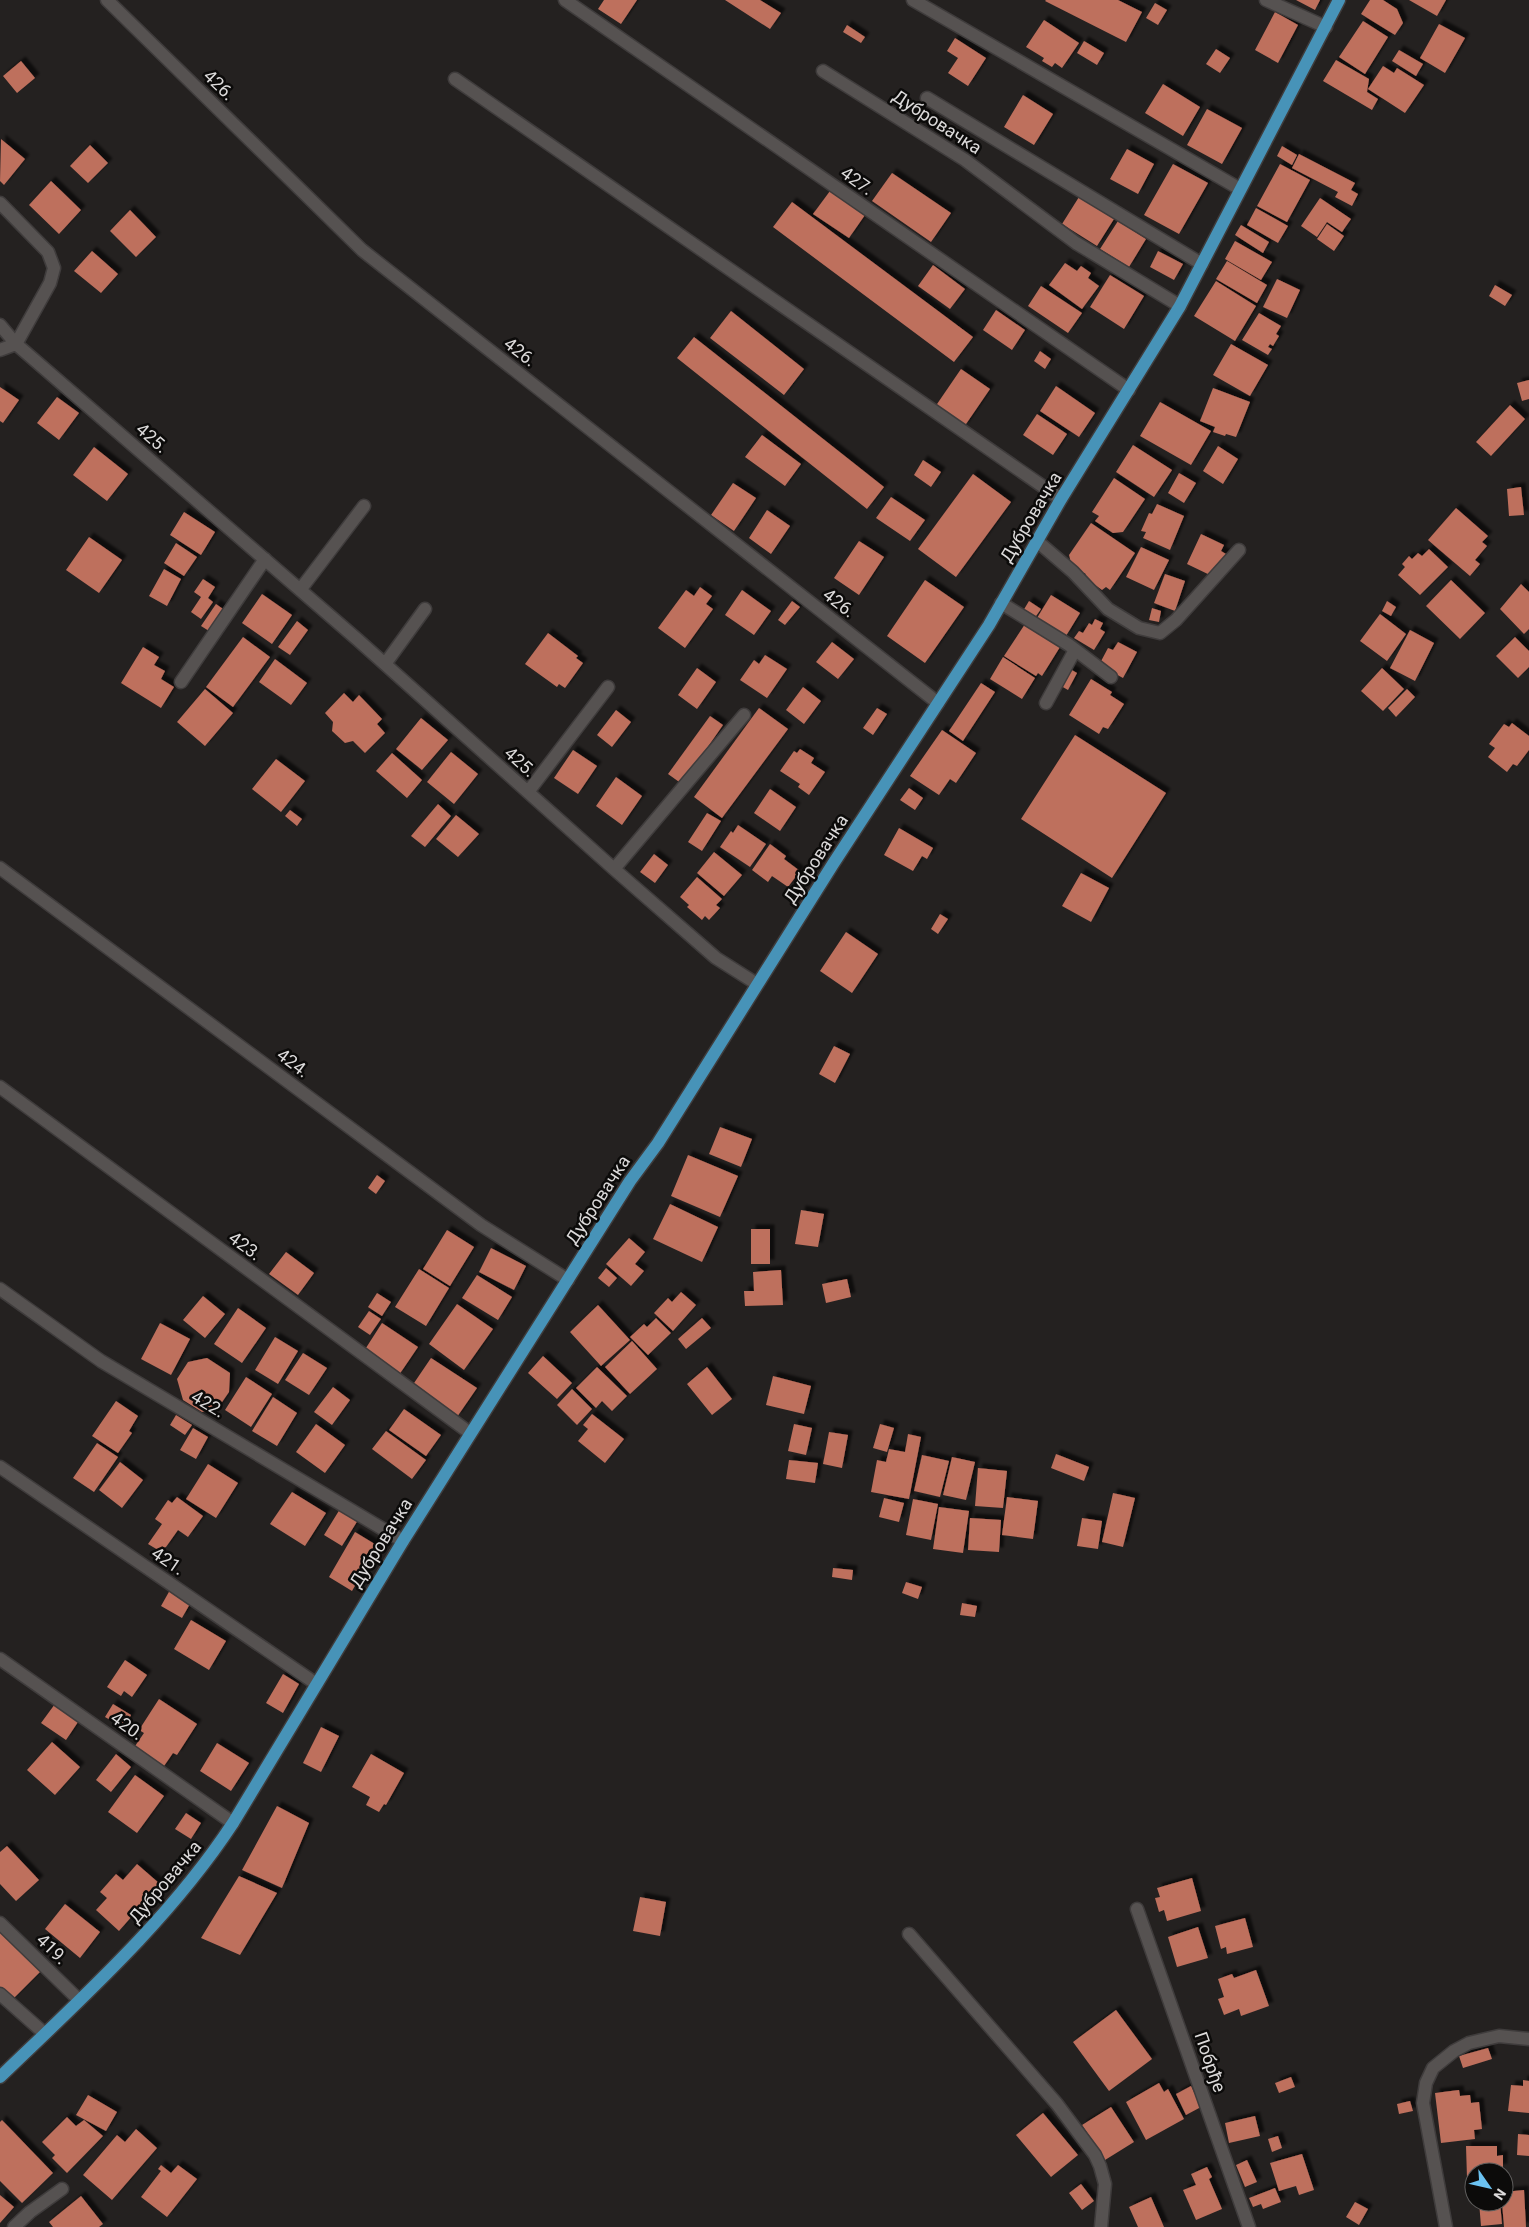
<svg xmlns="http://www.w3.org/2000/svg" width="1529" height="2227" font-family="Roboto,sans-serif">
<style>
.building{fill:#be6f5d;filter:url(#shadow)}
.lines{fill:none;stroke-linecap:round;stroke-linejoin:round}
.minor-casing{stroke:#3f3c3c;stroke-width:15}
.primary-casing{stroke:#3f3c3c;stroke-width:15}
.minor{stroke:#565251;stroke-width:12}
.primary{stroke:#4793b8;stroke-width:12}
.labels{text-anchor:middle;stroke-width:5;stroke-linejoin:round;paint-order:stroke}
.street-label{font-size:18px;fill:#dcdada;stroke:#0c0b0a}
</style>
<defs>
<filter id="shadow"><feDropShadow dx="4.5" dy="-4.5" stdDeviation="1" flood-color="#0009"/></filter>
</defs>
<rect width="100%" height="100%" fill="#242120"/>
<!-- building -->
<path class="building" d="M604,0H637L621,24L598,9Z
M725,0H760L781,13L770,29Z
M1046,0H1118L1142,12L1126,42L1045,1Z
M1296,0H1320L1315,10Z
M1370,0H1383L1397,9L1403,23L1395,35L1361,14Z
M1409,0H1446L1437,16Z
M1155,3L1167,10L1158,25L1146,18Z
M1275,12L1298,25L1278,63L1255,50Z
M1044,20L1079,43L1062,68L1055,63L1052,67L1042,61L1044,58L1026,47Z
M1363,21L1388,37L1365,74L1339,57Z
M1439,24L1465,38L1445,73L1420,58Z
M847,25L865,37L861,43L843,32Z
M955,38L986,58L968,86L948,73L958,58L947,51Z
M1084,41L1104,53L1097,65L1077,53Z
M1216,49L1230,58L1220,73L1206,64Z
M1399,50L1423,64L1416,76L1392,61Z
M1336,60L1369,79L1367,92L1378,99L1372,110L1323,81Z
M21,61L35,78L17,93L3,76Z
M1383,66L1394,73L1397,68L1424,85L1405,113L1368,89Z
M1163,84L1200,107L1183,136L1145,113Z
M1023,95L1053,114L1034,145L1004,127Z
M1207,109L1242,128L1222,164L1187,145Z
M1,139L25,159L4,185L0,181Z
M90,145L108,163L88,183L70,166Z
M1282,146L1297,155L1292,165L1277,156Z
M1127,149L1154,164L1138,194L1110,179Z
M1299,154L1355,183L1351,190L1358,194L1352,206L1335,197L1338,192L1292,168Z
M1173,164L1208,183L1179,234L1144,215Z
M1280,164L1310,180L1287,222L1257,206Z
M892,173L951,213L931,242L872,201Z
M51,181L81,210L59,234L29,205Z
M830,191L865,215L849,238L813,214Z
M1079,197L1114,219L1097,246L1062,224Z
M1320,198L1351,219L1342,232L1327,222L1317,237L1301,226Z
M792,202L973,337L954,362L773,227Z
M1256,208L1288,226L1278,243L1247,225Z
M130,210L156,237L136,257L110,231Z
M1118,221L1146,239L1129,267L1100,249Z
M1327,224L1344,236L1334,251L1317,239Z
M1241,225L1269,242L1263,253L1235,235Z
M1235,241L1272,262L1261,280L1225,259Z
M92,251L118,274L101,293L74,271Z
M1158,251L1183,264L1174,280L1150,267Z
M1227,261L1267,285L1257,303L1216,279Z
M1065,263L1077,271L1081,266L1091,273L1088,278L1099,286L1082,309L1049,285Z
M933,265L965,289L950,309L918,286Z
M1110,275L1144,296L1124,329L1090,307Z
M1277,279L1300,290L1287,318L1263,307Z
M1216,281L1256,306L1235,341L1194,316Z
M1495,285L1512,295L1505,306L1489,296Z
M1041,286L1082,313L1068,333L1028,306Z
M996,310L1025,330L1012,350L983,330Z
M731,311L804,369L784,395L710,338Z
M1259,313L1281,326L1276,334L1279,336L1273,346L1270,344L1268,347L1272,349L1268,355L1242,340Z
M694,337L884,487L867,509L677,358Z
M1231,344L1268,365L1250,396L1213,375Z
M1040,351L1051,359L1045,369L1034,361Z
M961,369L990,389L964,427L935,407Z
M1529,380V399L1522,401L1517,383Z
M1056,386L1095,413L1079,437L1040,411Z
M0,387L19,400L3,423L0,421Z
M1213,388L1250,402L1236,437L1226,434L1225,436L1213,432L1215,427L1200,421Z
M57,397L79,413L59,440L37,423Z
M1160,402L1211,431L1191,465L1140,436Z
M1510,405L1525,419L1491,456L1476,442Z
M1037,414L1067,434L1053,455L1023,435Z
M762,435L801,464L785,486L745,457Z
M1133,445L1172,470L1154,497L1116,472Z
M1218,446L1238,459L1223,484L1203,471Z
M94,447L128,474L107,501L73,475Z
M923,460L941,472L931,487L914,475Z
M1179,473L1196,483L1184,503L1168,493Z
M973,474L1011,502L956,577L918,549Z
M1114,478L1145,499L1123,532L1113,533L1095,521L1099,516L1092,512Z
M733,483L756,498L734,531L711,515Z
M1521,487L1524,515L1509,516L1507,489Z
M891,497L925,520L910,541L876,518Z
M1157,504L1184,516L1170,550L1143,538L1146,532L1141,531L1149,513L1152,514Z
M1456,508L1488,536L1482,542L1487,546L1475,560L1480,564L1470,576L1428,540Z
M767,510L790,526L771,554L749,538Z
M184,512L215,532L201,555L170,535Z
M1091,523L1135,553L1110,590L1106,587L1102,590L1087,579L1085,573H1080L1072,567L1069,555Z
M1201,534L1224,545L1221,551L1226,554L1214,577L1187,564Z
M89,537L122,560L99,593L66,570Z
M859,541L884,557L859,595L834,578Z
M176,543L197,557L184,576L164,563Z
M1141,547L1169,560L1154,590L1126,577Z
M1429,549L1448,567L1420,595L1398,575L1405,567L1402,564L1409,556L1412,559L1418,553L1422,556Z
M164,569L181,579L167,606L149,596Z
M1165,574L1185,581L1175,611L1154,603Z
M203,579L215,587L208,598L213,602L201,619L191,612L201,597L194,592Z
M925,580L964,607L925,663L887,636Z
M1451,580L1485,613L1460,639L1426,606Z
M1521,584L1529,592V629L1524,634L1500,609Z
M700,587L712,596L706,604L713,609L685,648L658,628L686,590L694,596Z
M742,590L771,611L754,635L725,615Z
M262,594L292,615L272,644L242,623Z
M1051,595L1080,613L1066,636L1037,618Z
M792,601L800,607L785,625L778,620Z
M1029,601L1041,609L1034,619L1023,611Z
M1387,601L1396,607L1391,616L1382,611Z
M216,604L223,609L209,631L201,626Z
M1152,608L1161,611L1159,622L1149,620Z
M1380,614L1406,634L1387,661L1360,641Z
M1095,619L1103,623L1100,629L1105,632L1094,650L1074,638L1079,631L1083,633L1089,623L1092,625Z
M297,621L308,630L290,655L278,647Z
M1025,624L1060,647L1042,676L1038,673L1036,676L1004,656Z
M1410,630L1434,643L1415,681L1390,668Z
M548,633L578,656L576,658L583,663L565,688L559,684L557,687L525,664Z
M243,637L270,657L233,707L206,687Z
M1515,637L1529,651V667L1518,678L1496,656Z
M832,642L854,659L838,679L816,662Z
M1118,642L1137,652L1123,678L1099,665L1108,648L1113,650Z
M143,647L159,657L154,665L165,671L161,679L174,687L161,708L121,683Z
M765,655L787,669L767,698L740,680L754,660L759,664Z
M1003,657L1035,678L1022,699L990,679Z
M275,659L307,683L291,705L259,682Z
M697,668L716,682L697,709L678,695Z
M1382,668L1404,689L1383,711L1361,691Z
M1070,669L1077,673L1068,690L1061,686Z
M1091,679L1112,692L1110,695L1124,704L1108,729L1103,727L1099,734L1069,715Z
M981,683L995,692L963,741L949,731Z
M803,687L821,701L804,724L786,710Z
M205,689L233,713L205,746L177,722Z
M1407,689L1415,697L1396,717L1388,708Z
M344,693L353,702L359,695L382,719L377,724L385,733L365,753L353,741L345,743L332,731L333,722L325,713Z
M759,708L788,729L722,818L694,797Z
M877,708L887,714L873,735L863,728Z
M616,710L631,722L612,747L597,735Z
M710,716L723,725L682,784L668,774Z
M421,718L448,740L422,770L396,749Z
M1512,723L1529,736V750L1517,766L1513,764L1507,772L1488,757L1495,748L1489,744L1504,724L1509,727Z
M942,730L976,753L956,783L950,779L939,795L910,776Z
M1075,735L1166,793L1112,878L1021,819Z
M800,749L814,758L811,763L825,772L809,795L798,787L800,784L780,771L794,751L797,753Z
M573,750L597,766L578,794L554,778Z
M451,752L478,774L454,804L427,782Z
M392,753L422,780L407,798L376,771Z
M276,759L305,781L281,812L252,789Z
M616,777L642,796L622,825L596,806Z
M909,788L923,798L915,810L900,800Z
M770,789L796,807L780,831L754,813Z
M438,804L451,816L425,847L411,836Z
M290,810L302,819L297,826L285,816Z
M707,813L721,821L702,851L688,842Z
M456,815L479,834L458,857L436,839Z
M738,825L766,844L750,867L720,847L731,831L733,833Z
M899,828L933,848L927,859L922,856L913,871L884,855Z
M770,844L786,856L784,859L800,871L788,887L772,876L768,882L752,870Z
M714,852L742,875L724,896L697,873Z
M654,854L668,865L655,883L640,872Z
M1081,873L1109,888L1091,922L1062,906Z
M697,877L722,899L716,905L720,908L709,920L705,916L702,920L687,907L689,905L680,897Z
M940,914L948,919L938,934L931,929Z
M846,932L878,954L852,993L820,971Z
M834,1046L850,1054L835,1083L819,1074Z
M720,1127L752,1139L741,1167L709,1154Z
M688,1155L738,1176L720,1217L671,1196Z
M377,1175L385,1181L376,1194L368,1188Z
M670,1204L718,1227L702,1262L653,1239Z
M801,1210L824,1214L818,1247L795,1244Z
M751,1229H770V1264H751Z
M447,1230L474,1247L450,1286L423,1269Z
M629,1238L645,1252L635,1264L644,1271L631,1286L606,1264Z
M491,1248L526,1266L514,1290L479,1272Z
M286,1252L314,1273L298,1295L269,1274Z
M606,1268L617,1278L609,1287L598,1278Z
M419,1269L449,1288L426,1326L395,1307Z
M781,1270L783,1305L745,1306L744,1291H754L753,1272Z
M477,1275L512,1297L498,1320L462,1298Z
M847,1279L851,1297L826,1303L822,1284Z
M681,1292L696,1305L673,1331L654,1313L668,1298L672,1302Z
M377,1293L391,1302L382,1316L368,1307Z
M203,1296L225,1314L205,1338L183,1320Z
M457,1304L493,1329L464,1370L429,1344Z
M598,1305L630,1340L601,1366L570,1332Z
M238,1308L266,1328L242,1363L214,1344Z
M369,1311L381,1319L370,1335L358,1327Z
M656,1318L671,1333L648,1355L630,1337L644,1324L647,1327Z
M702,1318L711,1328L686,1349L678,1339Z
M160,1323L190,1339L171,1375L141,1359Z
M382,1323L418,1347L399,1375L364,1351Z
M275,1337L298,1351L278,1384L255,1370Z
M632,1341L657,1369L630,1394L605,1367Z
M303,1353L327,1368L309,1395L285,1380Z
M543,1356L572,1383L557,1399L528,1373Z
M207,1358L230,1373L229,1392L218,1408L202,1412L183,1400L177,1379L188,1362Z
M431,1358L477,1388L457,1417L412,1386Z
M597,1367L627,1396L612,1411L602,1401L596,1408L576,1388Z
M707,1367L732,1399L712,1415L687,1384Z
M773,1376L811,1386L804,1414L766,1405Z
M246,1377L272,1394L251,1427L225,1410Z
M333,1387L350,1400L332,1425L314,1412Z
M572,1389L592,1409L577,1425L557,1405Z
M273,1397L297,1413L277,1446L252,1431Z
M116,1401L138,1416L129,1431L132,1433L118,1453L92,1436Z
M404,1409L441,1435L426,1456L389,1430Z
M592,1414L624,1439L605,1463L578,1441L588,1429L583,1425Z
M176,1415L192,1425L185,1435L170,1425Z
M316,1424L345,1445L325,1473L296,1452Z
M794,1424L812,1428L806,1455L788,1451Z
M880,1424L894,1428L887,1452L873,1448Z
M193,1428L208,1437L196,1459L180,1450Z
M386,1431L426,1460L412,1479L372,1449Z
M829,1432L848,1435L842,1468L823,1464Z
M908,1434L921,1437L909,1499L871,1492L877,1460L886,1462L889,1449L905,1452Z
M97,1443L118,1457L94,1492L73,1478Z
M1056,1454L1089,1467L1084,1481L1051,1468Z
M922,1455L949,1461L940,1497L914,1491Z
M952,1457L975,1462L966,1500L943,1495Z
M789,1460L818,1463L815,1483L786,1479Z
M120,1462L143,1480L122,1508L99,1490Z
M208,1464L238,1483L216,1518L186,1499Z
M978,1468L1007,1471L1003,1508L975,1506Z
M292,1492L326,1513L305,1546L270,1524Z
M1113,1493L1135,1498L1123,1547L1102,1542Z
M177,1497L203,1516L188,1537L178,1530L166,1547L158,1550L148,1544L162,1524L155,1519L168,1500L172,1503Z
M1007,1497L1038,1501L1033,1539L1002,1535Z
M884,1498L904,1503L899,1522L879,1517Z
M913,1499L938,1504L931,1540L906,1535Z
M939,1507L969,1511L963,1553L933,1549Z
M340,1509L358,1520L342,1546L324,1535Z
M970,1518L1001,1520L999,1552L968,1550Z
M1082,1518L1102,1521L1098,1549L1077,1546Z
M355,1532L378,1546L352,1591L329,1577Z
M833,1568L853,1570L852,1580L832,1577Z
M906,1582L922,1587L918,1599L902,1593Z
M170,1590L191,1602L182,1618L161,1606Z
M962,1603L977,1606L975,1617L960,1615Z
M191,1620L226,1641L209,1670L174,1649Z
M125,1660L147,1675L132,1697L124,1691L121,1696L107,1687Z
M283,1674L299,1684L283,1713L266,1703Z
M159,1699L197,1724L177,1755L173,1753L162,1769L133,1749L144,1733L139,1730Z
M55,1704L78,1722L66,1740L41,1723Z
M113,1704L131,1715L124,1728L105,1717Z
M321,1727L339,1736L321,1772L303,1763Z
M52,1742L80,1767L55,1795L27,1770Z
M217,1743L249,1763L231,1791L200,1771Z
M116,1754L131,1767L111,1792L96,1780Z
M371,1754L404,1773L386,1805L384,1804L379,1812L366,1805L370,1797L352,1787Z
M135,1775L164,1796L137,1833L108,1812Z
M277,1806L309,1823L282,1888L242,1870Z
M186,1813L201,1823L191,1839L175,1829Z
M7,1846L39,1880L16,1901L0,1884V1852Z
M137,1864L160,1884L119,1931L96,1910L107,1898L100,1892L116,1874L123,1880Z
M239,1876L277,1893L240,1955L201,1938Z
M1192,1878L1201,1911L1167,1921L1164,1910L1159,1912L1155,1898L1160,1897L1157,1888Z
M640,1897L666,1902L660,1936L633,1931Z
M65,1904L100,1932L80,1958L45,1929Z
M1245,1918L1253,1947L1227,1954L1226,1947L1221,1949L1215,1926Z
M1198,1927L1208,1958L1177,1967L1168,1937Z
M0,1930L41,1971L12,2000L0,1988Z
M1256,1970L1269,2006L1241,2016L1239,2009L1224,2015L1218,1999L1224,1997L1218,1979L1232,1974L1234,1978Z
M1116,2010L1152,2059L1109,2091L1073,2042Z
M1488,2048L1492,2059L1463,2068L1459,2056Z
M1291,2077L1295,2087L1279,2093L1275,2083Z
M1523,2080L1529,2081V2113L1508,2111L1511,2085L1523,2086Z
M1159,2083L1164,2092L1168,2089L1184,2119L1146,2140L1126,2102Z
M1191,2086L1201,2107L1186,2115L1176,2094Z
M1459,2090L1460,2096L1470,2095L1471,2103L1479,2102L1482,2129L1474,2130L1475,2139L1441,2143L1435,2093Z
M88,2095L117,2112L106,2131L76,2115Z
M1410,2101L1413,2111L1399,2114L1397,2104Z
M1111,2107L1134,2142L1105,2160L1082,2125Z
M1043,2113L1078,2155L1051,2177L1016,2135Z
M1255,2116L1260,2136L1229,2143L1225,2123Z
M67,2117L76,2126L84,2120L103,2136L67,2173L52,2158L55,2155L42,2142Z
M2,2120L53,2173L22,2203L0,2181V2122Z
M136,2129L157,2148L112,2200L83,2175L117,2135L125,2142Z
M1518,2134L1529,2135V2156L1517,2155Z
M1278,2136L1282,2148L1272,2152L1268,2139Z
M1466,2146H1497V2156L1503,2155V2168L1494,2169V2172H1474V2178H1467Z
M1302,2154L1314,2190L1299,2195L1296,2186L1279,2191L1270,2163Z
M1247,2160L1257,2182L1245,2187L1236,2165Z
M161,2165L171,2173L178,2165L197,2179L167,2217L141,2197L161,2171L158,2169Z
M1207,2167L1212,2177L1209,2179L1222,2209L1196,2220L1183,2190L1196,2185L1191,2174Z
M1081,2184L1094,2201L1082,2210L1069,2193Z
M1275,2188L1281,2202L1263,2209L1261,2204L1253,2207L1249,2198Z
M1524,2190L1526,2227H1504L1502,2202H1504V2192Z
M0,2195L14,2207L0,2223Z
M81,2196L103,2224L99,2227H53L49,2222Z
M1151,2197L1164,2227H1138L1129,2207Z
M1355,2202L1368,2209L1359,2225L1346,2217Z
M1479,2202H1500L1502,2224L1481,2226Z"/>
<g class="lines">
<!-- minor casing -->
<g class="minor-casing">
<path id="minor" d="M107,0L362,250L938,703
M565,0L1129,390
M913,0L1240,189
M1266,0L1326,27
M823,71L965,160L1076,243L1180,306
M455,79L1061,499
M927,98L1202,264
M0,203L48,252L54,268L50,283L16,344L0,350
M0,325L16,344L358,640L614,869L716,958L757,984
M1037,541L1073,572L1108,609L1139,628L1160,633L1176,620L1239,550
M300,590L364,506
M1001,603L1069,645L1111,677
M385,664L425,609
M181,682L265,559
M1046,703L1075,650
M528,792L608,687
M0,868L481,1225L568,1280
M614,869L744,715
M0,1087L470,1433
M0,1289L101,1361L403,1541
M0,1467L315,1683
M0,1659L233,1823
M1137,1909L1249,2227
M0,1923L79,2000
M909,1934L1057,2104L1095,2155L1100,2166L1105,2184L1101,2227
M0,1994L44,2033
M14,2227L30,2212L62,2189
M1446,2227L1423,2103L1426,2083L1433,2068L1454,2051L1469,2043L1499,2036L1529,2039"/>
</g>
<!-- primary casing -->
<g class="primary-casing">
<path id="primary" d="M0,2077C83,1997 170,1919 233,1823L403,1541L630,1181L658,1143L833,864L989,625L1061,499L1180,306L1339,0"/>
</g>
<!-- minor -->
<use href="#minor" class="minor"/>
<!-- primary -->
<use href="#primary" class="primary"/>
</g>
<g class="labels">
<!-- street labels -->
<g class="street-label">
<text transform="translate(219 85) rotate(44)" y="6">426.</text>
<text transform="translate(937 122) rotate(33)" y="6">Дубровачка</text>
<text transform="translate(857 181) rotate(35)" y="6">427.</text>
<text transform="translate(520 352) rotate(38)" y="6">426.</text>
<text transform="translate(152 438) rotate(41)" y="6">425.</text>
<text transform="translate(1031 517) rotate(-59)" y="6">Дубровачка</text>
<text transform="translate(839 603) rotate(38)" y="6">426.</text>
<text transform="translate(520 762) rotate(42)" y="6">425.</text>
<text transform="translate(816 859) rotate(-57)" y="6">Дубровачка</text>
<text transform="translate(293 1063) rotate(37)" y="6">424.</text>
<text transform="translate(598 1200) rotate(-57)" y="6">Дубровачка</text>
<text transform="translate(245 1246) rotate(36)" y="6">423.</text>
<text transform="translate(208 1404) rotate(31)" y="6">422.</text>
<text transform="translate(381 1543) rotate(-58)" y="6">Дубровачка</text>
<text transform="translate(168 1561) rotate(34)" y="6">421.</text>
<text transform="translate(127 1726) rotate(35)" y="6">420.</text>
<text transform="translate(165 1882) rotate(-50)" y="6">Дубровачка</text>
<text transform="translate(52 1949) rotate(44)" y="6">419.</text>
<text transform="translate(1210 2062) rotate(71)" y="6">Побрђе</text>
</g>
</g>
<!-- north arrow -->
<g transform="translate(1489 2187) rotate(124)"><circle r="24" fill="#0c0b0a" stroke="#5f5e5d"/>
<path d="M0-4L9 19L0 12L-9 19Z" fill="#6bc3f2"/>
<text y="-8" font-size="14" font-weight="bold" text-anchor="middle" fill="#dcdada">N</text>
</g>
</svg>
